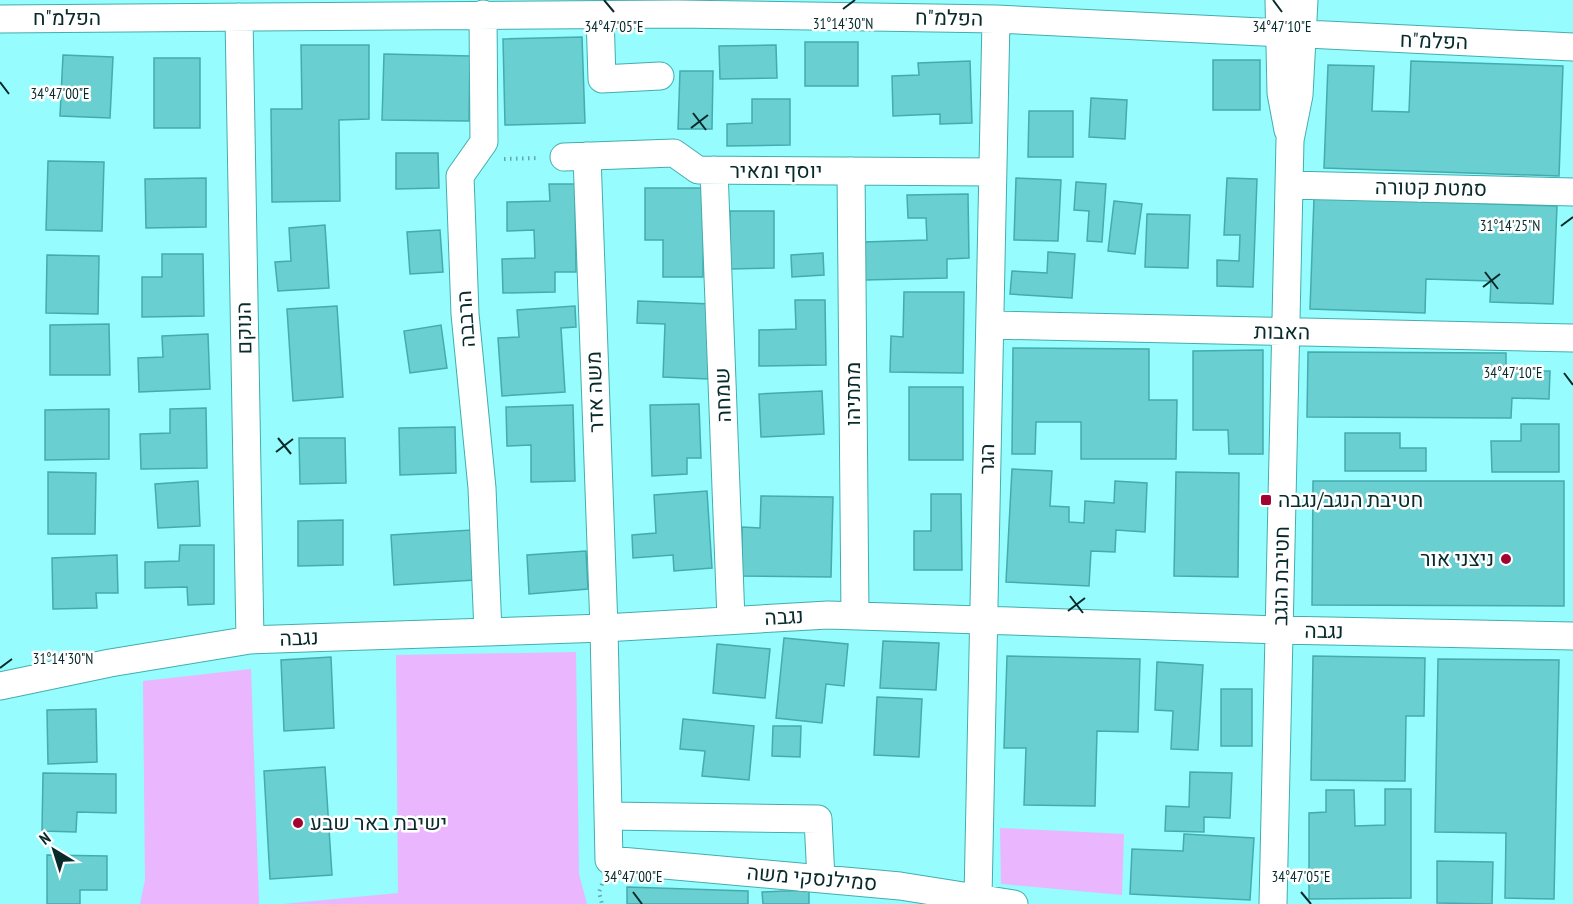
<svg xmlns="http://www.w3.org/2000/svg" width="1573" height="904" font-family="'PT Sans Narrow',Heebo,sans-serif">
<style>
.green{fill:#eab6fe}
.building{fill:#69cfd1;stroke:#43acae;stroke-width:1.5}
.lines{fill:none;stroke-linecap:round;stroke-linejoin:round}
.minor-casing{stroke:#44adaf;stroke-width:29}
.path{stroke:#5ea9ab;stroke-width:4;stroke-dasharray:1.5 4.5;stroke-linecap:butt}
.minor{stroke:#fff;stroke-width:27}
.ticks{fill:none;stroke:#082a2b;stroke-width:2}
.poi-dot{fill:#a20330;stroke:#fff;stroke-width:2}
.labels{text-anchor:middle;stroke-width:5;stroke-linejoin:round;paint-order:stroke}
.street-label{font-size:21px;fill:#082a2b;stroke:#fff}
.poi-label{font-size:21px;fill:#082a2b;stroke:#fff;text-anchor:start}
.ticks-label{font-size:15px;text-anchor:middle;fill:#082a2b;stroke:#fff;stroke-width:5;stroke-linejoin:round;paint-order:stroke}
</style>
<rect width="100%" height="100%" fill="#96fcfe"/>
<!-- green -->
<path class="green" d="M576,652L579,874L587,904H283L398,893L396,655Z
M251,669L259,904H140L145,880L143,681Z
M1000,828L1124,834L1122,895L1001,884Z"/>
<!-- building -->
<path class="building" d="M582,37L585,123L505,125L503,39Z
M805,42H858V86H805Z
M301,45H369V119L339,120L340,201L272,202L271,109H302Z
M776,45L777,78L720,79L719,46Z
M384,54L470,56L469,121L382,120Z
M63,55L113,57L110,118L60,116Z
M154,58H200V128H154Z
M1213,60H1260V110H1213Z
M970,61L972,123L940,124V114L893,116L892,76L919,75L918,63Z
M1411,61L1563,66L1559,176L1324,168L1328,65L1374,66L1372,111L1409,112Z
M680,71H713L712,129H678Z
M1091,98L1127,100L1125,139L1089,137Z
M752,99H790V145L727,146V124L752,123Z
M1029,111H1073V157H1028Z
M396,153H438L439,188L396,189Z
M48,161L104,162L102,231L46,230Z
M206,178V227L146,228L145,179Z
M1016,178L1061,180L1058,241L1014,240Z
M1227,178L1257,179L1253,287L1217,286V260L1239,261L1240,235H1224Z
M1076,182L1106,184L1102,242L1087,241L1089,211L1074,210Z
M549,184H575L576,272H555V292L503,293L502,259L535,258L534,230L507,231V202L550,201Z
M645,188H704L703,277H663V240H645Z
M968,194L969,258L947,259V278L865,280L864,242L927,240L926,218H908L907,195Z
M1314,198L1557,206L1553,304L1490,302L1491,281L1426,279L1425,313L1310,309Z
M1114,201L1142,204L1135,254L1108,251Z
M730,211H774V268L730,269Z
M1147,214L1190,215L1188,268L1145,267Z
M325,225L329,288L278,291L275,262L291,261L289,228Z
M440,230L443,272L410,274L407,232Z
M1048,252L1075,254L1072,298L1010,294L1012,271L1047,273Z
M823,253L824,275L792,277L791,255Z
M162,254H203L204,316L142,317V277H162Z
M47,255L99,256L98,314L46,313Z
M904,292H964L963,373L890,372L891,336L903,337Z
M795,300H825L826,365L759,366V330L796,329Z
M638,301L711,304L708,379L663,377L665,324L637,323Z
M337,306L343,397L293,401L287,309Z
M575,306L576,327L561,328L565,392L502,396L498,338L519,337L517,310Z
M109,324L110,375H50V325Z
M441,325L447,368L410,373L404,331Z
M208,334L210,389L139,392L138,358L163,357L162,336Z
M1013,348L1149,349V400H1177L1176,459H1081V422H1036L1035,454H1012Z
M1263,350V454H1229L1228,430H1193V351Z
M1308,352L1506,353V371H1550L1549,399L1512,398L1511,418L1307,417Z
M909,387H963V460H909Z
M822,391L824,434L761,437L759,394Z
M699,404L701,458H687V474L652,476L650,405Z
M573,405L575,481L531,482V445L507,446L506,407Z
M206,408L207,468L141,469L140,434L170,433V409Z
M109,409V459L45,460V410Z
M1521,424H1559V472H1492L1491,441H1521Z
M455,427L456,473L400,475L399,428Z
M1345,433H1400V448H1426V471H1345Z
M299,438H345L346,483L300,484Z
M1012,469L1052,471L1050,506L1069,507V522L1084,523L1085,501L1114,503L1115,481L1147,483L1145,532L1116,530L1115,552L1091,551L1089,586L1006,582Z
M48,472L96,473L95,534H48Z
M1176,472L1239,473L1238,577L1174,576Z
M198,481L200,526L158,528L155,484Z
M1313,481H1564V606L1312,605Z
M707,491L712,568L674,571L673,555L633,558L632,535L656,533L654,495Z
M931,494H961L962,570H914V531H931Z
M761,496L833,497L831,577L742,576V527L760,528Z
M343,520V565L298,566V521Z
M472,530L475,580L394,585L391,535Z
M180,545H214V604L188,605L187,587L145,588V562L179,561Z
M586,551L588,589L529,594L527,555Z
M117,555L118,593H96L97,608L53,609L52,558Z
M784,638L848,644L844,686L826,684L822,723L776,718Z
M883,641L939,643L936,690L880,688Z
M717,644L770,649L765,698L713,693Z
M1007,656L1140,659L1138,732L1097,731L1095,806L1024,805L1026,748H1004Z
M1313,656L1425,658L1424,716H1406L1405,781L1311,780Z
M331,657L334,728L284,731L281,660Z
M1438,659L1559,660L1554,899L1505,898L1506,833L1435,832Z
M1157,662L1203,665L1198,750L1171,749L1173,711L1155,710Z
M1221,689H1252V746H1221Z
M877,697L922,699L919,757L874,755Z
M96,709L97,762L48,764L47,710Z
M683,719L754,726L749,780L702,776L705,751L680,749Z
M773,726H801L800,757L772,756Z
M325,767L332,875L270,879L264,771Z
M1190,772L1232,773L1230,818L1204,817V832L1165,831L1166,806L1189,807Z
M43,773L116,774V813L77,812L76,832L42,831Z
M1385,789H1411V898L1309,899V813L1326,812V790H1354L1355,826L1385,825Z
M1184,834L1254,838L1250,900L1130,894L1132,849L1183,851Z
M47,855L107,856V890H80V904H47Z
M1437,861L1493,862L1492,904L1437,903Z
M627,887L748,891V904H627Z
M809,890V904H763L762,892Z"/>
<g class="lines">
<!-- minor casing -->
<g class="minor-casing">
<path id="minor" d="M1279,0L1281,93L1288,130
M483,14L484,142L460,176L465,314L482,488L488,632
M600,15L602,79L660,76
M239,17L250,640
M0,19L677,14L996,19L1573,47
M587,156L604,628L609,860L900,886L1014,904
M564,157L674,153L698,170L993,172
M714,170L731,620
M851,171L855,616
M1289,185L1573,192
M990,325L1573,338
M0,686L110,663L250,640L604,628L828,615L1279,630L1573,636
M608,816L818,819L821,879
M978,898L996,19
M1273,904L1290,140L1299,95L1304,0"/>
</g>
<!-- path -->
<path class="path" d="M504,159L539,158
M602,884L599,892L602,904"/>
<!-- minor -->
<use href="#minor" class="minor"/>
</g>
<!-- ticks -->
<path class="ticks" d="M604,0L614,12M1273,0L1282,12M843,9L855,0M0,82L9,94M693,113L706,130M691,128L708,115M1561,226L1573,217M1485,272L1498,289M1483,287L1500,274M1564,373L1573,385M278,438L291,454M276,452L293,439M1070,596L1083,613M1068,611L1085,598M0,668L12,659M633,892L642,904M1301,892L1311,904"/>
<!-- markers -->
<g class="poi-dot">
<rect x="1260" y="494" width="12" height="12" rx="3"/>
<circle cx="1506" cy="559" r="6"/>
<circle cx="298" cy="823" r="6"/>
</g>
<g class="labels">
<!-- street labels -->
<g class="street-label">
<text x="67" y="25">הפלמ"ח</text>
<text transform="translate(949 18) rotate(1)" y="7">הפלמ"ח</text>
<text transform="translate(1434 41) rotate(2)" y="7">הפלמ"ח</text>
<text x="776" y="178">יוסף ומאיר</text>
<text transform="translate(1431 188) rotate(1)" y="7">סמטת קטורה</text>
<text transform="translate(466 319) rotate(-94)" y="7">הרבבה</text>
<text transform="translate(244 328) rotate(-91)" y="7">הנוקם</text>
<text transform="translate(1282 332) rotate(1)" y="7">האבות</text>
<text transform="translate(595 392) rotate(-92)" y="7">משה אדר</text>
<text transform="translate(853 394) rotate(-90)" y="7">מתתיהו</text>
<text transform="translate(723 395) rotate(-92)" y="7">שמחה</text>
<text transform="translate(987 459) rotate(-89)" y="7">הגר</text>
<text transform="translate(1281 576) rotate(-89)" y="7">חטיבת הנגב</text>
<text transform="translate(784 617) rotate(-3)" y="7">נגבה</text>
<text transform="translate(1324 631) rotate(1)" y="7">נגבה</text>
<text transform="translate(299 638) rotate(-2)" y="7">נגבה</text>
<text transform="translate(812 878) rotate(5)" y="7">סמילנסקי משה</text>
</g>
<!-- poi labels -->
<g class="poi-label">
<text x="1278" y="507">חטיבת הנגב/נגבה</text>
<text x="1494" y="566" text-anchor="end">ניצני אור</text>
<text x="310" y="830">ישיבת באר שבע</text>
</g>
</g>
<g class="ticks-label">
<text x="843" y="29">31°14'30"N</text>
<text x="614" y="32">34°47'05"E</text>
<text x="1282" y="32">34°47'10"E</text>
<text x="60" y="99">34°47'00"E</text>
<text x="1510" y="231">31°14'25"N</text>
<text x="1513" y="378">34°47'10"E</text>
<text x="63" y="664">31°14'30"N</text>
<text x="633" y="882">34°47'00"E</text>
<text x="1301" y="882">34°47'05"E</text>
</g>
<!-- north arrow -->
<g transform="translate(54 850) rotate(322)" stroke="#ffffff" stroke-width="4.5" paint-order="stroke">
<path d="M0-4.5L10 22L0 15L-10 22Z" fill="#082a2b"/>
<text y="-9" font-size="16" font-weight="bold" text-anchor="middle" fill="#082a2b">N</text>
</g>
</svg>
